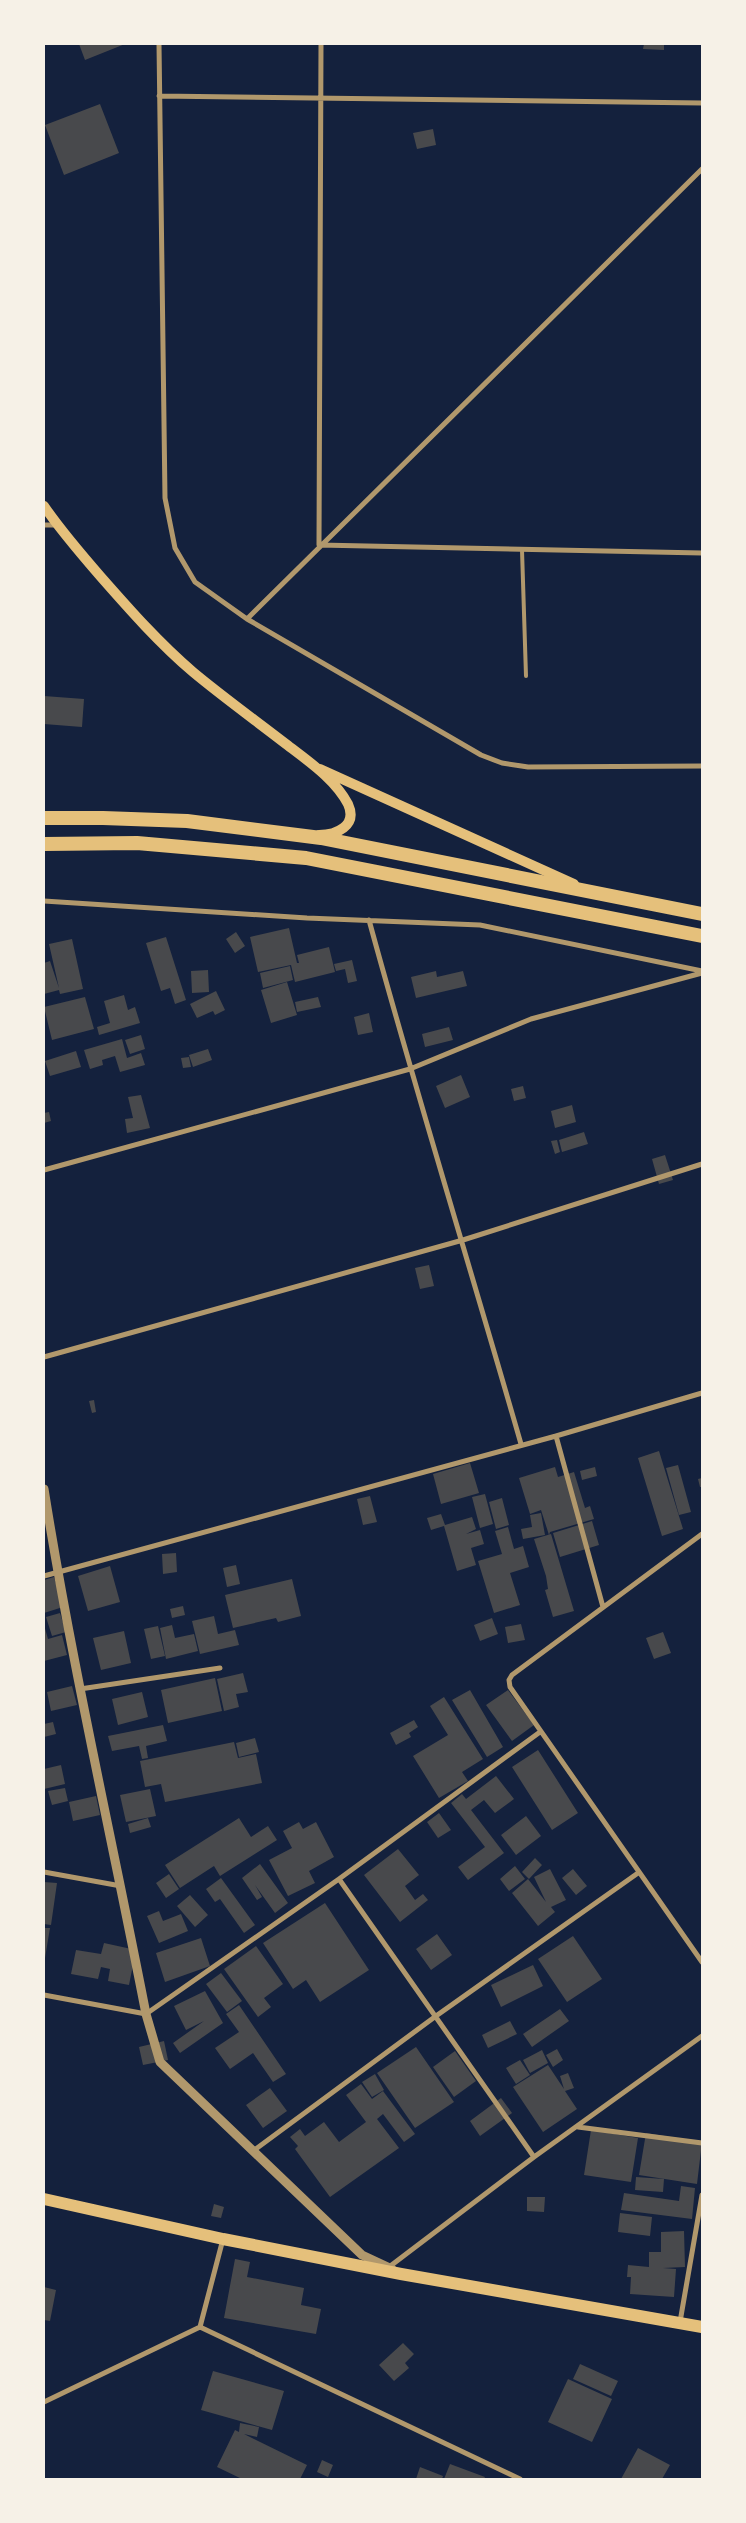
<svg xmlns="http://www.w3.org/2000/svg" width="746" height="2523" font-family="'PT Sans Narrow',sans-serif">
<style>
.building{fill:#48494c}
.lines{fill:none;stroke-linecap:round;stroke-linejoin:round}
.service{stroke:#b1986c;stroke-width:4}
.minor{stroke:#b1986c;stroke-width:5}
.tertiary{stroke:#b1986c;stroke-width:9}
.secondary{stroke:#e5c07b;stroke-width:10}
.primary{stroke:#e5c07b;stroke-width:12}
.trunk{stroke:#e5c07b;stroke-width:14}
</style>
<rect width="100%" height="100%" fill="#14213d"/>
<!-- building -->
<path class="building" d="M79,44H125L85,60Z
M644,44H664V50L643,49Z
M100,104L119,153L64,175L45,125Z
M433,129L436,145L417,149L413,133Z
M44,696L84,699L82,727L44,724Z
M289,928L297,963H299L297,955L329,947L335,972L295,982L291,965L258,972L250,937Z
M236,932L245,946L235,953L226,939Z
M166,937L186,1000L175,1004L170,988L161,991L146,943Z
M72,939L83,989L60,994L59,990L44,994V963L50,961L59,988L49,944Z
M352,960L357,981L348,983L345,969L336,971L334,964Z
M290,966L293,980L263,988L260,973Z
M208,970L209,992L192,993L191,971Z
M436,971L437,977L463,971L467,986L416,998L411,977Z
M287,982L297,1015L271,1023L261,990Z
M216,991L225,1010L215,1015L213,1011L197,1018L190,1004Z
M124,995L128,1010L135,1007L140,1023L99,1035L97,1027L110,1023L104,1001Z
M85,997L94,1029L52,1040L44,1007Z
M318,997L321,1007L297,1012L295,1002Z
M369,1013L373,1032L358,1035L354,1017Z
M449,1027L453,1040L425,1047L422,1034Z
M141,1035L145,1049L130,1054L125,1040Z
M122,1039L127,1058L141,1053L145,1065L120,1072L115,1056L102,1060L103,1065L90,1069L84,1050Z
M208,1049L212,1060L193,1067L189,1055Z
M76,1051L81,1067L50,1076L45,1061Z
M189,1057L191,1067L183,1068L181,1058Z
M461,1075L470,1097L445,1108L436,1086Z
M523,1086L526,1098L514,1101L511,1089Z
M141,1095L150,1128L127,1133L125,1119L133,1118L128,1097Z
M572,1105L576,1122L555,1128L551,1111Z
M49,1112L51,1121L44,1123V1113Z
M584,1132L588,1144L562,1152L559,1140Z
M557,1140L560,1152L555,1154L551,1141Z
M665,1155L673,1180L659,1184L652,1159Z
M429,1265L434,1286L420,1289L415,1268Z
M94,1400L96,1412L92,1413L89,1401Z
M659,1451L683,1529L662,1536L638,1458Z
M470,1463L479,1493L441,1504L433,1474Z
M678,1465L691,1512L679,1515L666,1468Z
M555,1467L558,1477L574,1472L585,1508L590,1506L594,1519L550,1532L549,1535L541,1510L530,1514L519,1478Z
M595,1467L597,1476L582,1480L580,1471Z
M702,1478V1487H700L698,1479Z
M485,1494L493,1524L480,1528L472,1497Z
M370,1496L377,1522L363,1525L357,1499Z
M502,1498L509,1525L496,1529L489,1502Z
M541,1513L545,1535L523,1539L521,1529L532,1527L530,1515Z
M441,1514L445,1525L472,1517L476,1529L466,1534L480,1530L484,1544L471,1548L476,1565L457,1571L444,1526L431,1530L427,1518Z
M592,1521L599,1545L560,1557L553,1533Z
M508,1527L514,1549L523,1546L529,1567L510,1573L520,1605L494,1613L478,1561L502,1554L495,1531Z
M551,1534L574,1611L553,1617L545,1590L548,1589L546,1576L534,1539Z
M176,1553L177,1572L163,1574L162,1554Z
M236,1565L240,1584L227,1587L223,1568Z
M110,1566L120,1602L88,1611L78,1576Z
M54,1577L63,1607L44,1613V1580Z
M292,1579L301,1616L278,1622L276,1618L233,1628L225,1595Z
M183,1606L185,1615L172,1618L170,1609Z
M60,1613L66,1632L52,1636L46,1617Z
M214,1616L218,1634L235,1630L239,1645L200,1654L192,1621Z
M492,1618L498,1634L480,1641L474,1625Z
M521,1624L525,1640L508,1643L505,1627Z
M44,1625L48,1639L62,1635L67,1655L44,1661Z
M172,1625L175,1638L194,1634L198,1651L166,1659L160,1628Z
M158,1626L165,1656L151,1659L144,1629Z
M124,1631L131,1663L101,1670L93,1638Z
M663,1632L671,1653L654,1659L646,1638Z
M243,1673L248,1692L236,1694L239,1707L224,1711L217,1679Z
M215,1678L222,1711L168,1723L161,1690Z
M72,1686L77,1705L51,1711L47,1692Z
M470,1690L503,1747L487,1757L452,1700Z
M508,1690L534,1725L512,1741L486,1705Z
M142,1692L148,1717L118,1725L112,1699Z
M444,1697L483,1759L462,1772L468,1781L439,1798L413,1756L448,1735L430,1706Z
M414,1720L418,1727L409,1733L411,1737L396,1745L390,1733Z
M53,1722L56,1734L44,1737V1724Z
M163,1725L167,1741L146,1746L148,1758L142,1759L139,1746L112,1751L108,1736Z
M255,1738L259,1752L239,1757L236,1743Z
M234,1742L238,1758L256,1754L262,1783L165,1802L161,1784L145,1787L140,1761Z
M538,1750L578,1813L552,1830L512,1767Z
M61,1765L65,1784L44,1789V1769Z
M496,1776L514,1799L495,1813L484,1800L471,1810L504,1853L468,1880L458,1867L485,1847L451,1803L462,1794L466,1799Z
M65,1788L68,1801L52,1805L48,1791Z
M150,1789L156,1816L126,1822L120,1795Z
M96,1796L100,1815L73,1821L69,1802Z
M439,1813L451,1830L438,1838L427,1822Z
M526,1816L541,1836L516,1855L501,1835Z
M148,1818L151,1827L130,1833L128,1824Z
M239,1818L251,1837L268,1826L277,1840L220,1876L214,1866L180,1888L165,1865Z
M299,1822L303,1829L316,1822L334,1857L309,1871L315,1883L288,1896L269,1860L292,1848L283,1831Z
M398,1849L419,1875L405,1886L415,1900L423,1894L428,1900L400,1922L364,1875Z
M535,1858L542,1865L529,1879L522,1872Z
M260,1864L288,1903L275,1913L255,1885L262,1897L257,1900L242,1878Z
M515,1866L525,1879L509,1891L500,1879Z
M550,1869L566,1900L551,1907L555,1912L538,1926L512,1893L528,1879L546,1902L534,1877Z
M573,1869L587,1886L576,1895L562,1878Z
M169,1874L179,1889L166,1898L156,1883Z
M221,1878L255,1925L244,1933L220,1899L215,1902L206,1889Z
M44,1882L57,1883L51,1925L44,1924Z
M190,1895L208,1915L195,1927L177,1906Z
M325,1903L369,1970L320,2002L306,1980L293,1989L263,1943Z
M159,1911L163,1921L181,1914L188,1931L159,1943L147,1916Z
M44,1928H50L45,1958H44Z
M437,1934L452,1955L431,1970L416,1949Z
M573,1936L602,1979L567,2002L538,1959Z
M201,1938L210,1966L165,1982L156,1953Z
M104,1943L136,1950L129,1985L108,1981L110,1969L101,1967L98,1979L71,1974L76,1950L101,1954Z
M256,1946L283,1984L264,1998L271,2007L258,2017L224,1969Z
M533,1965L543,1986L501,2007L491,1985Z
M221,1973L242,2001L227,2012L206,1984Z
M205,1991L223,2023L180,2053L173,2043L204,2021L186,2030L174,2006Z
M239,2005L286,2074L273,2082L253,2053L230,2069L215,2048L239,2032L226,2014Z
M560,2009L569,2021L532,2047L523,2034Z
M510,2021L517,2034L488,2048L482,2035Z
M164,2041L168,2060L143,2065L139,2047Z
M416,2047L454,2102L415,2128L377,2073Z
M557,2049L563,2060L553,2067L546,2055Z
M542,2050L548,2063L530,2073L523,2060Z
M455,2051L476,2081L454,2097L433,2067Z
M520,2060L530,2075L516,2084L506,2068Z
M548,2065L564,2089L560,2076L568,2073L574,2088L565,2091L577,2109L543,2132L513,2087Z
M375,2074L384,2090L372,2097L362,2082Z
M361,2084L372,2099L383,2091L415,2134L404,2142L383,2114L377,2119L399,2148L330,2197L295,2149L298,2146L290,2137L300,2129L305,2136L324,2122L339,2142L366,2122L346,2095Z
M270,2088L287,2111L263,2128L246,2105Z
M501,2098L512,2113L480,2136L470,2121Z
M591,2130L638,2138L631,2182L584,2175Z
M646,2133L702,2142L697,2184L639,2175Z
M636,2177L664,2179L663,2192L635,2190Z
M681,2186L695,2188L692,2219L621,2210L624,2193L679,2201Z
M527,2197H545L544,2212L527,2211Z
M214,2204L224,2207L221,2218L211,2216Z
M620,2213L652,2217L650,2236L618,2232Z
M684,2231L685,2267L663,2268L676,2269L674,2297L630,2294L631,2277H627L628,2265L649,2267V2252H661V2232Z
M235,2259L250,2262L247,2277L304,2288L301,2305L321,2309L316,2334L224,2318Z
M44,2287L56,2290L50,2321L44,2320Z
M403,2343L414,2354L405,2363L409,2368L394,2381L379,2365Z
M580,2364L618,2381L611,2396L573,2379Z
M213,2371L284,2391L272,2430L201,2410Z
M568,2379L612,2399L592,2442L548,2422Z
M240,2423L259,2427L257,2437L244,2434L307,2465L300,2479H242L217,2467L235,2430L239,2432Z
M638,2448L670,2465L662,2479H621Z
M322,2460L333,2465L328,2477L317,2472Z
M450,2464L485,2477L484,2479H444Z
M420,2467L443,2476L442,2479H416Z"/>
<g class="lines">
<!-- service -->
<path class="service" d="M522,550L526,676"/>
<!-- minor -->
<path class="minor" d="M159,44L165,498L175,548L195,582L247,619L481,755L502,763L528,767L702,766
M321,44L319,545L702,553
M159,96L702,103
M44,525H56
M247,619L702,169
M44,901L307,918L480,925L702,971
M369,920C417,1096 471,1270 521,1444
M44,1170L410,1069L531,1019L702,973
M44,1357L463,1240L702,1164
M556,1436L603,1607
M702,1534L512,1675L509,1680L510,1687L702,1962
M44,1576L556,1436L702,1393
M80,1689L220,1668
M44,1872L121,1886
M339,1879L534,2157
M44,1995L146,2014L339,1879L540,1732
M578,2127L702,2143
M253,2151L436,2016L638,1873
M389,2267L534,2157L702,2036
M680,2322L702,2195
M200,2327L520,2479
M200,2327L223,2239
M44,2402L200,2327"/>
<!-- tertiary -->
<path class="tertiary" d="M44,1489C72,1665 112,1839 146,2014L160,2062L362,2255L392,2269"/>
<!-- secondary -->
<path class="secondary" d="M44,506C61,531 81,554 101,577C130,610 159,643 193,672C223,697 255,720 286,744C308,761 335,779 348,804C358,826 336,835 319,835
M320,769L574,884"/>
<!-- primary -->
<path class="primary" d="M44,2199L223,2239L401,2274L702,2327"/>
<!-- trunk -->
<path class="trunk" d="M44,818H103L187,821L321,838L702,914
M44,844L137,843L306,858L702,936"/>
</g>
<!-- border -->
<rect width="746" height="2523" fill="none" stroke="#f6f1e7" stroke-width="90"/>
</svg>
